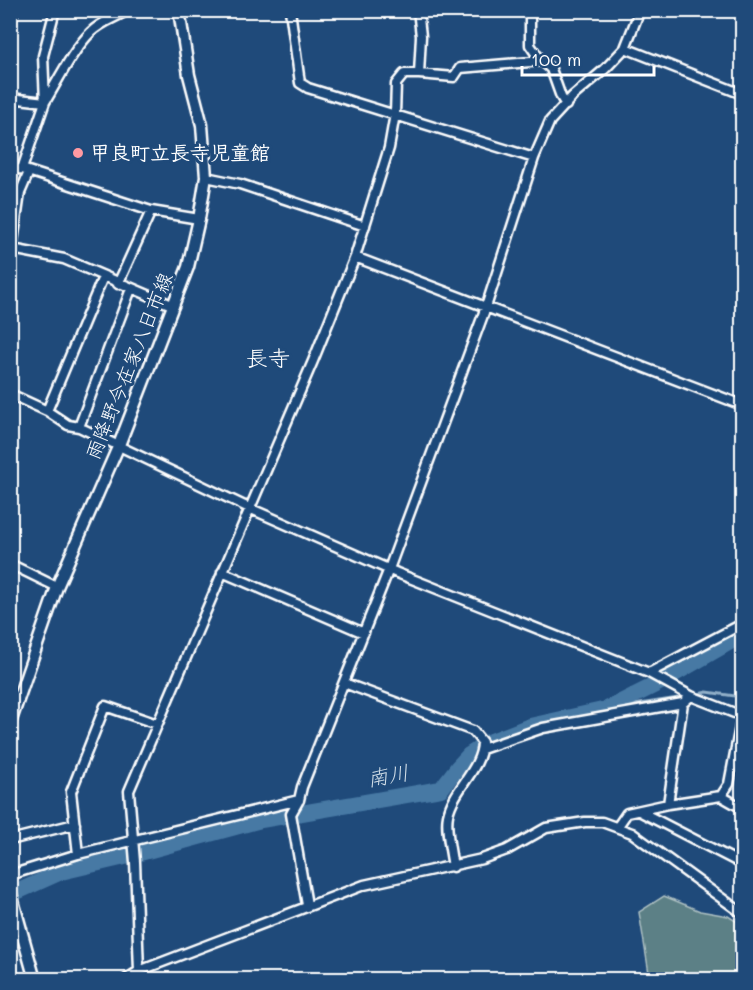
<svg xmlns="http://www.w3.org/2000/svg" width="753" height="990" font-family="Mali,'Klee One',sans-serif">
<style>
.green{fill:#5c8086;stroke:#aec0c2;stroke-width:1.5}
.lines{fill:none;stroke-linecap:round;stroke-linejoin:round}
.stream{stroke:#91afc8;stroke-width:3}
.river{stroke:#4779a4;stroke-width:16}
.minor-casing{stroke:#fff;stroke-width:13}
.major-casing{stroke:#fff;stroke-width:15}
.minor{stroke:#1f4a7a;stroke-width:8}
.major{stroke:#1f4a7a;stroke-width:10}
.poi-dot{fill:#ff9aa2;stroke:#1f4a7a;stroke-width:2}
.labels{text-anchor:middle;stroke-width:6;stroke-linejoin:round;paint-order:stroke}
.poi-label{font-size:20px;font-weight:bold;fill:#fff;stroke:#1f4a7a;text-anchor:start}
.street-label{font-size:20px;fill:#fff;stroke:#1f4a7a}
.water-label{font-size:21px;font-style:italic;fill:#d1dee8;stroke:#1f4a7a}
.quarter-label{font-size:22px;fill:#fff;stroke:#1f4a7a}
</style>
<rect width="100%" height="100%" fill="#1f4a7a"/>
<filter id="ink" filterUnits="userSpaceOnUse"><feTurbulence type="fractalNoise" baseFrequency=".0167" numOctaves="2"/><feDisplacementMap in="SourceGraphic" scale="12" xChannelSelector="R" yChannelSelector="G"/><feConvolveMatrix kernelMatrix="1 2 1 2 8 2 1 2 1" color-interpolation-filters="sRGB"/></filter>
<g filter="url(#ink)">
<!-- green -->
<path class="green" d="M664,896L700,911L728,916L742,925V979H650L639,912Z"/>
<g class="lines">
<!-- stream -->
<path class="stream" d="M694,695L707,692L742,697
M607,709L685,697"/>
<!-- river -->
<path class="river" d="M10,895L61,872L129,856L261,820L441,789L457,768L469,755L489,742L530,726L607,709L657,684L742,635"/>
<!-- minor casing -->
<g class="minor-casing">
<path id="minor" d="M290,10L300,83L308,88L534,158
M530,10V45L539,58L551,69L561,97L566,105
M10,21L14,10
M625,48L742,94
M419,74L454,77L460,68L542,61
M10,98L45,102C59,79 72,51 91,32C102,21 115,18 128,10
M22,169L45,102L43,56L55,10
M10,170L22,169L151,211L199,219
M206,177L240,184L365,226
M12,249L20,193L29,172
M355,257L742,405
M10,270L12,249L64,259L174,306
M118,284L151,211
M10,394L47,411L68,425L79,427L249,508L397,573L649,673L691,696L742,716
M47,411L103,277
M79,427L131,289
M10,569L12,565L57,587
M222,572L364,633
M649,673L742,624
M344,683L473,731L482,742C482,769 453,789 448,815C445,828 451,853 453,867
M482,749L543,728L683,703L691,696
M721,796L742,808
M668,804L683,703
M639,811L742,864
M618,826L627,813L668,804L721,796L729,784L742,716
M10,840L75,824
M78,854L71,792L105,706L157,724
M10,875L78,854L299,800
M307,905L291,814L299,800L302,787L389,569L486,307L534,158L550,121L573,96L605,69L625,48L640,10
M139,971L135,862L129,791L313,361L355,257L389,148L395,114L396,84L404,74H419L421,36L418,10
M125,980L139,971L364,885L482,859L507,850L546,828L585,822H602L632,833L742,913"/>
</g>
<!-- major casing -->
<g class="major-casing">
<path id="major" d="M10,723L57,587L119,445L188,267L199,219L206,177L202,125L189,75L179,10
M10,890L35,980"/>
</g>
<!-- minor -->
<use href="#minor" class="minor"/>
<!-- major -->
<use href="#major" class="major"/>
</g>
</g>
<!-- markers -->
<circle class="poi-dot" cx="78" cy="153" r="6"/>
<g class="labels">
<!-- poi labels -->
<g class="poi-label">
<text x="90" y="160">甲良町立長寺児童館</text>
</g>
<!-- street labels -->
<g class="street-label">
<text transform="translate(129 366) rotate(-68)" y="7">雨降野今在家八日市線</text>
</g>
<!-- water labels -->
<g class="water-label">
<text transform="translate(388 776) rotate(-10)" y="7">南川</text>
</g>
<!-- quarter labels -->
<g class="quarter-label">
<text x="268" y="366">長寺</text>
</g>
</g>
<!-- margin -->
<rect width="753" height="990" fill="none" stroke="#1f4a7a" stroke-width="36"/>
<rect x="18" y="18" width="717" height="954" fill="none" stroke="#fff" stroke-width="2" filter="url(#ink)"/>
<!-- scale -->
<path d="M522 66v9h132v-9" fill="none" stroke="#ffffff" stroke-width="3"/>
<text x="531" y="66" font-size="18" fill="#ffffff" stroke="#1f4a7a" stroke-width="4.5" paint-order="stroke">100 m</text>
</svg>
